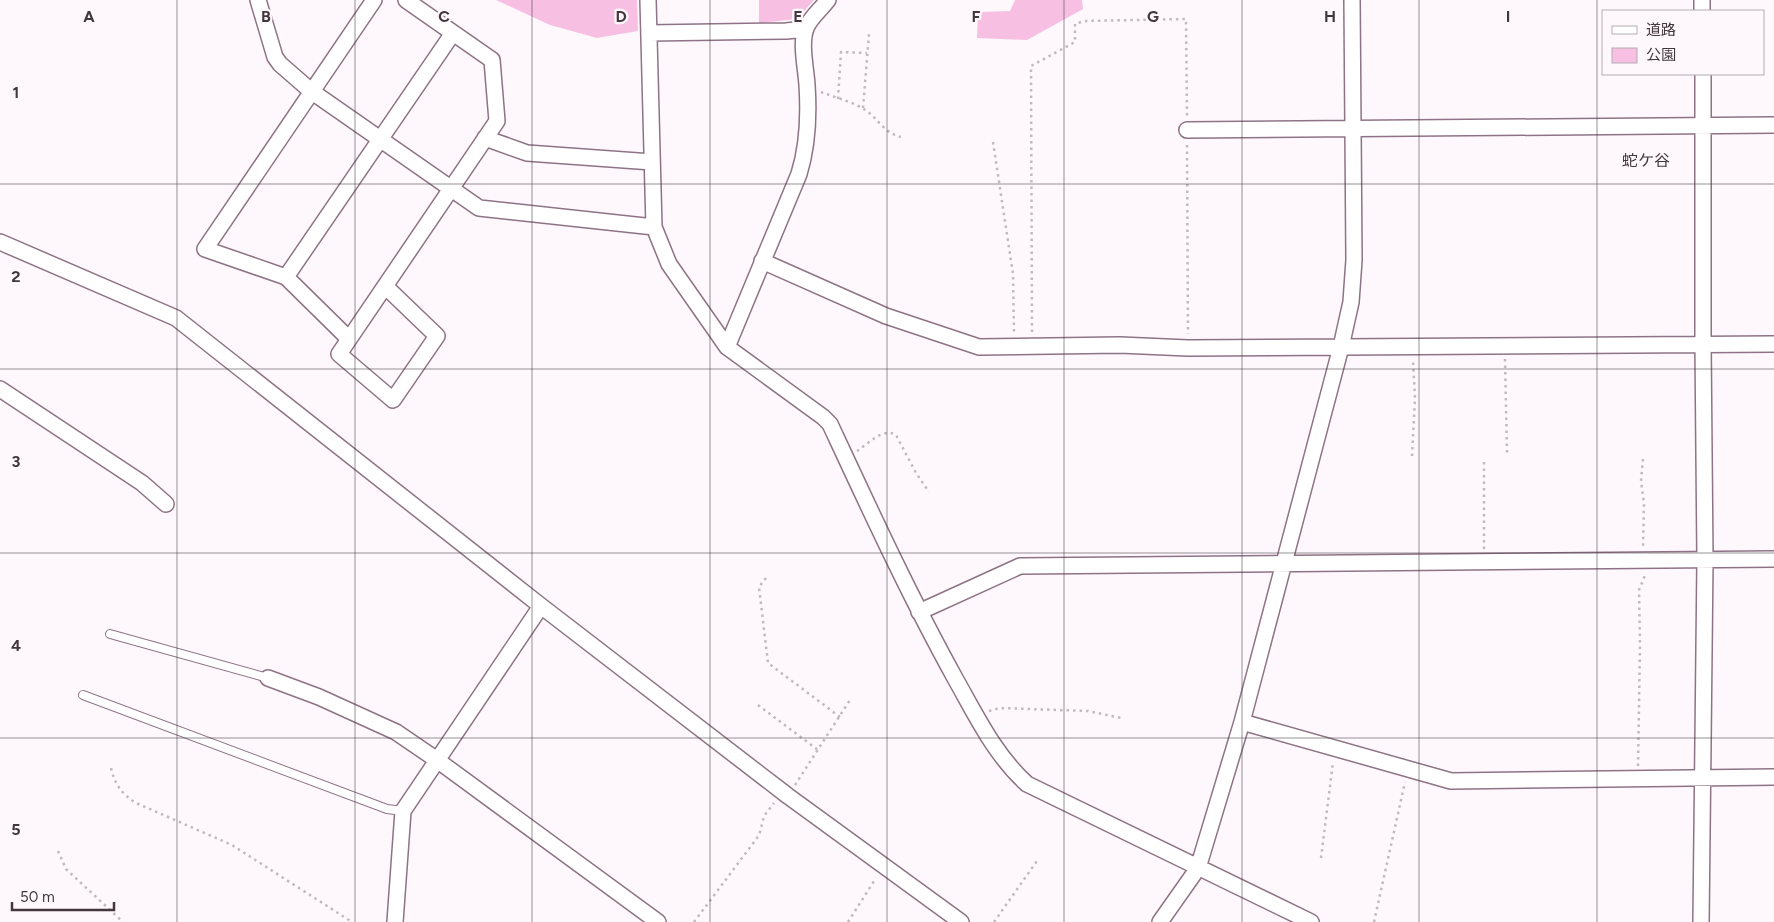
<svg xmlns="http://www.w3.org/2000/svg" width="1774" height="922" font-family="Figtree,'Noto Sans JP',sans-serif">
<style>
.green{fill:#f7c0e3}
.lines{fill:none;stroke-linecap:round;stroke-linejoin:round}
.lane-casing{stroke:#8e7384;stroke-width:10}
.street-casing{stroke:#8e7384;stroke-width:18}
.path{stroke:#c1b9be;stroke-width:2.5;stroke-dasharray:2.5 4;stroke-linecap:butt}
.lane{stroke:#fff;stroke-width:8}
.street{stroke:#fff;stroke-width:15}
.grid{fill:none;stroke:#43373e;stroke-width:1;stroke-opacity:0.55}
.labels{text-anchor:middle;stroke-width:4.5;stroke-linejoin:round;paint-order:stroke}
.quarter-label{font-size:16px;fill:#43373e;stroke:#fef8fc}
.grid-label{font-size:16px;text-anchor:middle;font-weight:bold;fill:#43373e;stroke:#fef8fc;stroke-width:4.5;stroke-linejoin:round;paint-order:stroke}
</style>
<rect width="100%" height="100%" fill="#fef8fc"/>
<!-- green -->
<path class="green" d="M496,0H637L638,31L597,38L550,25Z
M759,0H814L797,19L759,23Z
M1015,0H1082L1083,9L1027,40L977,38L978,12L1010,11Z"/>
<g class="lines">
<!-- lane casing -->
<g class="lane-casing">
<path id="lane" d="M110,634L268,678
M83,695L387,809L403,811"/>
</g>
<!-- street casing -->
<g class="street-casing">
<path id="street" d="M258,0L275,57L280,64L311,91L479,208L654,227
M648,0L654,227L669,264L727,347L823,417L830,424C870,510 910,597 956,680C977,717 995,755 1027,784L1311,922
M1702,0V11
M649,33L786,31L806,29
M1187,130L1774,125
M485,138L527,153L652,162
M0,242L176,318L541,606L788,796L961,922
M762,261L886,316L979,347L1120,345L1188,348L1774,344
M286,277L453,33
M385,286L437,336L393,400L339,354L497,121L492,60L406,0
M349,339L286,277L205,249L374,0
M727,347L799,174C808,145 809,115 807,85C806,68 800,44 806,28C810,18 821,9 828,0
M0,389L142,483L166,504
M919,612L1020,566L1774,559
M268,678L319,697L396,732L437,760L658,922
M1242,722L1451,781L1774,777
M395,922L403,811L541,606
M1160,922L1198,868L1242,722L1341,347L1351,302L1354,260L1352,0
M1701,922L1705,560L1703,344V74"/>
</g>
<!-- path -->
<path class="path" d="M821,92C834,97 850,101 862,108C877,116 883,133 901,137
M838,99L841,52L867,53
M863,108L869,34
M993,142L1013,274L1014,332
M1187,145L1188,334
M1032,332L1031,66L1075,42V24L1084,21L1186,19L1187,117
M1505,359L1507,453
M857,451C868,444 883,427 896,435L916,473L929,492
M1412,456L1415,398L1413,361
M1643,459L1641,481L1644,504L1643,548
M1484,549V460
M766,578L759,587L768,663L840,717
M758,705L818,750
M989,711L1000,708L1088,711L1121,718
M1638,766L1640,645L1639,590L1646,573
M111,768C115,785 122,794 136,803L232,845L352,922
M795,785L850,700
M58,851L66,869L123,922
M1321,858L1333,762
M694,922L757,838L760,832L764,816L774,803
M848,922L876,878
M994,922L1037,861
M1374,922L1405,782"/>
<!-- lane -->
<use href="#lane" class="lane"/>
<!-- street -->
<use href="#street" class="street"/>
</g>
<!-- grid -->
<path class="grid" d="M177,0V922M355,0V922M532,0V922M710,0V922M887,0V922M1064,0V922M1242,0V922M1419,0V922M1597,0V922M0,184H1774M0,369H1774M0,553H1774M0,738H1774"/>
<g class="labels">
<!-- quarter labels -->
<g class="quarter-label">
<text x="1646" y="166">蛇ケ谷</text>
</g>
</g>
<g class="grid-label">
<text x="89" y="22">A</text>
<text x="266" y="22">B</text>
<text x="444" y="22">C</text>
<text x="621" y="22">D</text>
<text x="798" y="22">E</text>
<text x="976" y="22">F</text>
<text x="1153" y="22">G</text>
<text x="1330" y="22">H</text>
<text x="1508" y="22">I</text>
<text x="16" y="98">1</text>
<text x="16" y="282">2</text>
<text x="16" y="467">3</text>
<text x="16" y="651">4</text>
<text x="16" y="835">5</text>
</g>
<!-- legend -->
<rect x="1602" y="10" width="162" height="65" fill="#fef8fc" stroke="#b3abb0"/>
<rect x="1612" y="26" width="25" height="8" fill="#ffffff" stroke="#b3abb0"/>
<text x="1646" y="35" font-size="15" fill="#43373e">道路</text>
<rect x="1612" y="48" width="25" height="15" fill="#f7c0e3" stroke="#b3abb0"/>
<text x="1646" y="60" font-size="15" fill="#43373e">公園</text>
<!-- scale -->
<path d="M12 902v8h102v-8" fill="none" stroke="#43373e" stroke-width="2.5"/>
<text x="20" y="902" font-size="15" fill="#43373e" stroke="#fef8fc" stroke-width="4" paint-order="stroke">50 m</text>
</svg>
